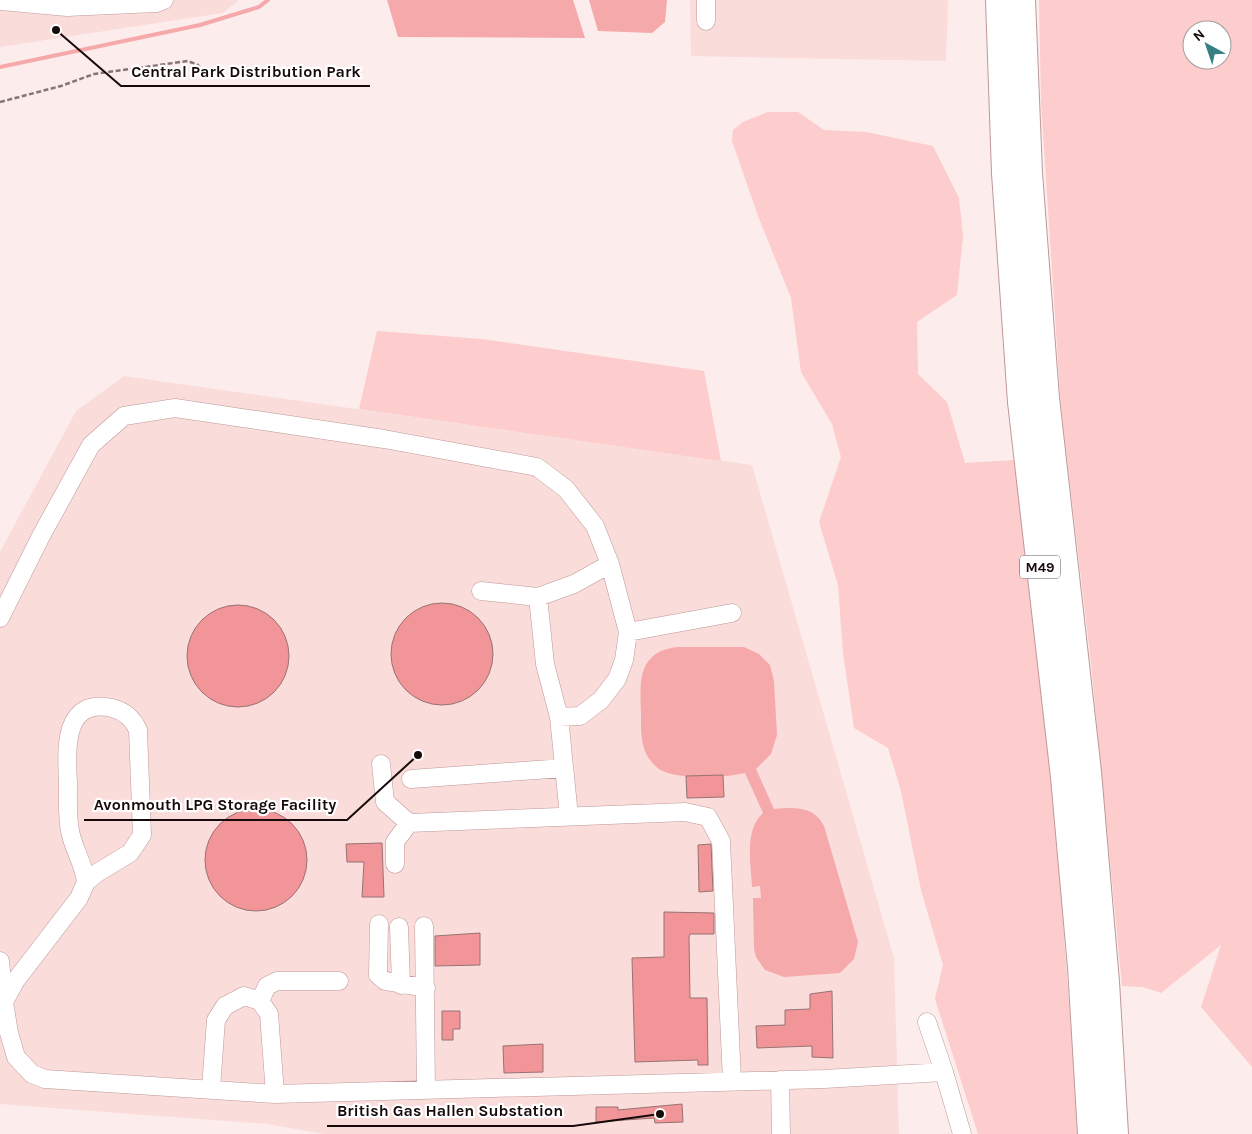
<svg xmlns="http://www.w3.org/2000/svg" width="1252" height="1134" font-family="Karla,sans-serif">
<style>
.built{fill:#fadcdb}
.green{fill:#fdcccc;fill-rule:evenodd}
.water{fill:#f5a9aa}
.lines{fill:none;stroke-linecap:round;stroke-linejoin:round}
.stream{stroke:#f5a9aa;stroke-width:4}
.building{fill:#f29598;stroke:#977272}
.minor-casing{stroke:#be9898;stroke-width:19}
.highway-casing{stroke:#be9898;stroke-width:28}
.path{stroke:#857676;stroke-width:2.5;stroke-dasharray:5 2.5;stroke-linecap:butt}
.minor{stroke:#fff;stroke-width:18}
.highway{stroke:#fff;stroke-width:26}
.labels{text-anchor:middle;stroke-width:4.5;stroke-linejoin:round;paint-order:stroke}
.shield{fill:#fff;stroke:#5d5454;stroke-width:1}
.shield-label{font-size:14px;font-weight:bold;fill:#170a0a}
.leader{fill:none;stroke:#170a0a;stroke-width:2}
.callout-dot{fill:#170a0a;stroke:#fff;stroke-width:2}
.callout-label{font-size:16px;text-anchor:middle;font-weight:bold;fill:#170a0a;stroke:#fff;stroke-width:4.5;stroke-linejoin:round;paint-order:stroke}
</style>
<rect width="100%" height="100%" fill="#fdecec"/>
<!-- built -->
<path class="built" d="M0,0H239L223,13L0,47Z
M690,0H948L946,61L691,56Z
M124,376L752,465L894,958L899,1134H325L267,1124L0,1104V552L76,411Z"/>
<!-- green -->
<path class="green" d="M1039,0H1252V1067L1201,1007L1221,945L1161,993L1143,987L1122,986L1091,663L1061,407L1041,102ZM1192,30H1222V60H1192Z
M768,112H798L824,130L866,132L933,146L959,198L963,236L957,295L917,322L918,374L947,402L965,463L1016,460L1051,757L1073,1059L1077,1134H978L935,999L943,965L921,890L901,791L888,748L854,728L843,653L838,585L819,522L841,457L832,424L801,372L791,298L758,216L732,141L733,130L743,122Z
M377,331L482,339L704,371L721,461L359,409Z"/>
<!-- water -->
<path class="water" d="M387,0H573L585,38L398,37Z
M589,0H667L665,22L652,33L598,31Z
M677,647H744L759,654L770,665L774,681L777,735L771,754L756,769L774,809C794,807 814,806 824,826L858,942L854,959L840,973L784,977L765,970L756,957L754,949L753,898H761L760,886L752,887C751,863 744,830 763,813L745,773C725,778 675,780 659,769C640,755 641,735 641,714C640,682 637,652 677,647Z"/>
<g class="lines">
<!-- stream -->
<path class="stream" d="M0,67L200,25L259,7L268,0"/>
</g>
<!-- building -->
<path class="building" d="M391 654a51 51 0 1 1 102 0a51 51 0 1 1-102 0Z
M187 656a51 51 0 1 1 102 0a51 51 0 1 1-102 0Z
M723,775L724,797L687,798L686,776Z
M205 860a51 51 0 1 1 102 0a51 51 0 1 1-102 0Z
M382,843L384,897H362L364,862H347L346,844Z
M711,844L713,891L699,892L698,845Z
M664,912L714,913V934H690L689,938L690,998H707L708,1065H698V1060L635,1062L632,958L664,957Z
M480,933V965L435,966V936Z
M832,991L833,1058L812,1057V1046L757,1048L756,1026L785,1025V1010L810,1009V994Z
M442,1011H460V1029H453V1040H442Z
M543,1044V1072L504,1073L503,1046Z
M682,1104L683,1122L655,1123L654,1118L596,1122V1107H618V1110Z"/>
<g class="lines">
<!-- minor casing -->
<g class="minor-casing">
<path id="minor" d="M706,0V21
M0,1L67,7L156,3L164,0
M481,591L538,597L574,584L610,564
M538,597L545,664L559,717L569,816
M0,618L41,536L91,445L124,416L175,408L384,439L537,467L566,489L595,526L610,564L628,632L624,660L617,679L601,700L580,716L559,717
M628,632L732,613
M381,764L385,802L409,823L685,812L708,817L721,841L732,1081
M411,779L564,768
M395,864V842L409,823
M86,882C84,864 73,848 70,831C67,816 68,799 68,784C67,753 61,697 112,708C124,711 133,719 138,730L142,835L130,853L97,873L86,882L79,898L16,980L4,1002L9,1033L16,1057L32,1074L45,1079L275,1094L824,1079L944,1072L962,1134
M379,924L378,975L385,981L426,988
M424,926L426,1090
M399,927L401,985
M0,961L4,1002
M260,1001L267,986L277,981H339
M927,1022L944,1072
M780,1080L781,1134
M211,1088L216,1020L225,1006L244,996L260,1001L269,1014L275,1094"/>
</g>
<!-- highway casing -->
<g class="highway-casing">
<path id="highway" d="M999,0L1005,173L1021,402L1064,777L1081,967L1091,1134
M1022,0L1029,173L1046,398L1088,772L1106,982L1115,1134"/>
</g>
<!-- path -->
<path class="path" d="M0,102L61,86L94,74L188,61L198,65L206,76"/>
<!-- minor -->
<use href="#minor" class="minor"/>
<!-- highway -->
<use href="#highway" class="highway"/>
</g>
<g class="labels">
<!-- shield labels -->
<rect class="shield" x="1020" y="555.5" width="40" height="23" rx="4"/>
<g class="shield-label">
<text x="1040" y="572">M49</text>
</g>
</g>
<!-- callouts -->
<path class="leader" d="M56 30L121 86H370M418 755L347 820H84M660 1114L573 1126H327"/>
<g class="callout-dot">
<circle cx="56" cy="30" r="5"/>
<circle cx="418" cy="755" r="5"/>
<circle cx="660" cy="1114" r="5"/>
</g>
<g class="callout-label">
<text x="246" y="77">Central Park Distribution Park</text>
<text x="215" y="810">Avonmouth LPG Storage Facility</text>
<text x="450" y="1116">British Gas Hallen Substation</text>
</g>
<!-- north arrow -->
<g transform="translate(1207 45) rotate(320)"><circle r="24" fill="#ffffff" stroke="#a29d9d"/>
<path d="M0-4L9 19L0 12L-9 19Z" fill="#378082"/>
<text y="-8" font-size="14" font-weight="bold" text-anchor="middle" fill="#170a0a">N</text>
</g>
</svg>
